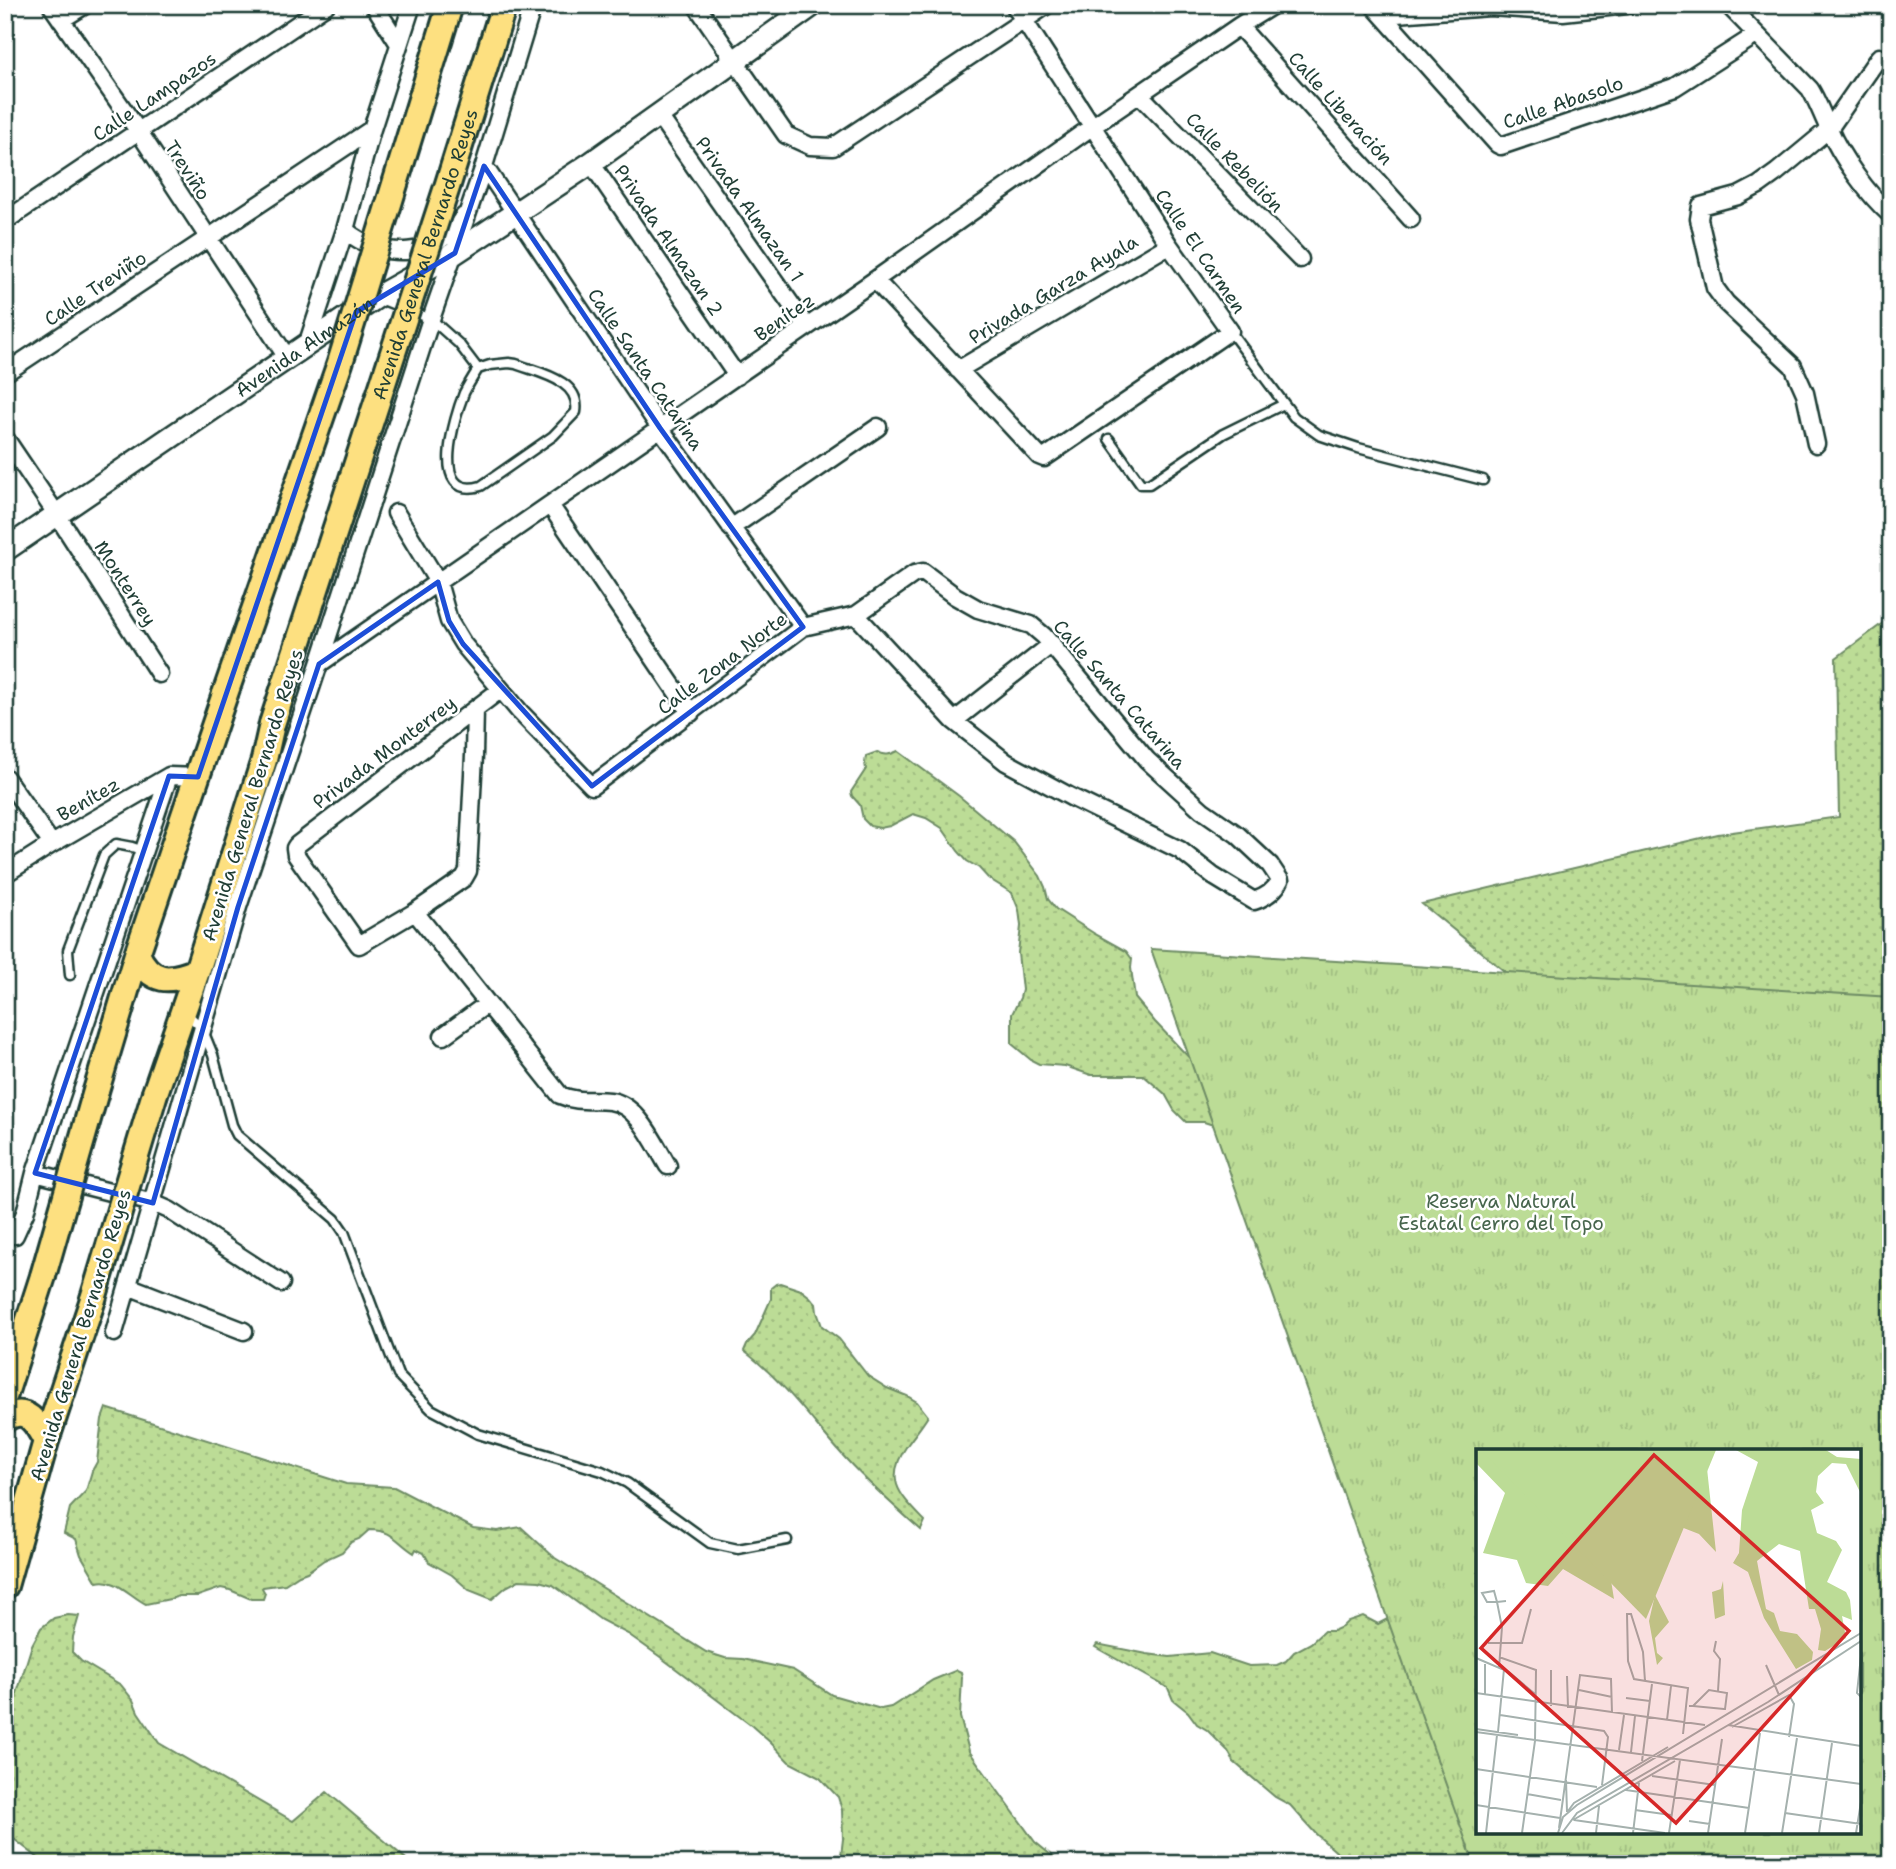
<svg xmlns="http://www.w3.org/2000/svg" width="1896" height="1869" font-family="'Shantell Sans',sans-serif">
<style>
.grass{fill:url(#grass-dots);stroke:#6e8c65;stroke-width:2}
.park{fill:url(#park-tufts);stroke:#6e8c65;stroke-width:2;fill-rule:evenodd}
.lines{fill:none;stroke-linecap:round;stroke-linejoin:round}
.service-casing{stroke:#1f3d34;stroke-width:13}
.minor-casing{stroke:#1f3d34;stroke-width:21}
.secondary-casing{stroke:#1f3d34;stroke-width:26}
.primary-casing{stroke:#1f3d34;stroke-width:30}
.service{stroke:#fff;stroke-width:8}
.minor{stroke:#fff;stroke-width:16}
.secondary{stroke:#fff;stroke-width:21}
.primary{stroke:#fde080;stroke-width:24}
.primary-bridge-casing{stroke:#1f3d34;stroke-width:30;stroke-linecap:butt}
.primary-bridge{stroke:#fde080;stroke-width:24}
.marked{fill:none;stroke:#1d4ed8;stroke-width:5;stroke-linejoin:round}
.labels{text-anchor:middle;stroke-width:5;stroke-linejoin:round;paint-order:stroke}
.street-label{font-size:19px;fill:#1f3d34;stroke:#fff}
.park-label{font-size:19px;fill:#46654c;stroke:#fff}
.inset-road{fill:none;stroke:#a5b1ae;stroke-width:2}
.view{fill:#d62828;fill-opacity:0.15;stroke:#d62828;stroke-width:3.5}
.inset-edge{fill:none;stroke:#1f3d34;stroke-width:3.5}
</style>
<defs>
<pattern id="grass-dots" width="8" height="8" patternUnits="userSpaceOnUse" patternTransform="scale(1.75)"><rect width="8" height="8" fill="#bcdc96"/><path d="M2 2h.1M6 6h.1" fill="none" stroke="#a1be82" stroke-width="1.8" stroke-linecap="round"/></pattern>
<pattern id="park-tufts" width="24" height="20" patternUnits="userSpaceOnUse" patternTransform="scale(1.75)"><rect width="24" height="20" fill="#bcdc96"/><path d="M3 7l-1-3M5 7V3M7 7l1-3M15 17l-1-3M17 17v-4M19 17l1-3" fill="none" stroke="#a1be82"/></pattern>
</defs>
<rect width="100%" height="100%" fill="#fff"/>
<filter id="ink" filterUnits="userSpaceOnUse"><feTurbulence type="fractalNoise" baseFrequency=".0143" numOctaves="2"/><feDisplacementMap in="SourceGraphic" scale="14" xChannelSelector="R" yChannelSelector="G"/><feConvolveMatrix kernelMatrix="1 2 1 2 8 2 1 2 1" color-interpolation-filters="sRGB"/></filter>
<g filter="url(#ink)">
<!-- grass -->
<path class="grass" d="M1891,617V1864H1350L1316,1834L1290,1805L1275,1797L1234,1762L1228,1751L1207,1730L1197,1724L1188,1712L1173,1700L1168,1688L1095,1647L1097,1644L1147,1654L1170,1657L1210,1653L1249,1666L1277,1665L1286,1661L1294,1652L1311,1643L1324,1631H1333L1342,1627L1348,1621L1363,1616L1378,1624L1399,1613L1478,1832H1859V1451L1770,1188L1422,904L1718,834L1839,817L1836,658Z
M898,751L959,796L1014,842L1040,876L1045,887L1048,899L1056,909L1095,934L1126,951L1132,959L1131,968L1135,998L1155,1022L1200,1069L1219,1127L1204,1122H1186L1174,1110L1165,1094L1143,1075H1091L1065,1066L1039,1064L1031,1060L1012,1044V1014L1020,998L1022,990L1018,953L1021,926L1019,910L1012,893L988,878L979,868L967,861L958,851L942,828L926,818L913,814L890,826L880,828L870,826L863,819L860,805L852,796L851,792L866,769L865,763L866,756L877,752C885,756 890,755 898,751Z
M780,1283L801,1290L810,1297L816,1304L817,1312L822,1326L839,1339L868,1376L887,1388L907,1396L917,1402L928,1416C922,1426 915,1434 908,1444C883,1480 899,1494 925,1521L921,1530C896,1508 870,1485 847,1460C813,1423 785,1382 744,1351L747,1344L755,1335L771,1299V1288L776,1284Z
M106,1408L346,1484L394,1487L473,1528L497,1531L521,1527L555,1558L706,1652L725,1658L743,1659L793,1670L832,1695L881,1709L891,1707L933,1680L957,1670L961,1672L962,1677L960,1717L969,1751L1035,1842L1062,1864H840L843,1839L842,1810L838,1797L820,1778L789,1762L771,1743L752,1726L659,1656L628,1634L601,1620L553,1585L539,1581L519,1580L506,1587L492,1599L469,1590L452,1575L429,1562L424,1553L416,1549L414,1553C396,1542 394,1530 369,1530L359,1539L351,1542L342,1552L324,1560L307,1572L299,1575L285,1584L263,1587L262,1588L265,1593L263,1599H251L230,1590L221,1588L198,1596H179L170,1599L146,1604C130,1596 115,1577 97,1582L81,1555L76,1539L64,1533L70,1508L86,1491L92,1471L97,1462L102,1419Z
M68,1615L79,1616L73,1637L72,1652L81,1661L121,1685L133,1700L138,1712L159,1743L293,1821L327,1792L412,1864H46L5,1832V1732L32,1645L41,1628L54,1618Z"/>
<!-- park -->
<path class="park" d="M1151,949L1891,997V1864H1474ZM1478,1451H1859V1832H1478Z"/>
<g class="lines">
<!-- service casing -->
<g class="service-casing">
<path id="service" d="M380,299L431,319L459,344L478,369
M1230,331L1294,417L1319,435L1358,448L1483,480
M509,363L516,364C539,373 581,380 576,412L553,436L481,486C428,501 455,416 464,393C468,385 473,377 478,369L490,365Z
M1109,439L1141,484H1149L1223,434L1284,404
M70,975L68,950L104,855L116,844L132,847L144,851
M186,1013L202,1028L213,1055L232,1125L237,1135L335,1219L344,1232L398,1375L431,1409L478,1434L602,1471L627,1483L710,1543L738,1549L787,1540"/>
</g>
<!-- minor casing -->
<g class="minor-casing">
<path id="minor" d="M51,5L139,132L288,359
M374,5L399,44
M696,5L786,135L810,146L833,147L1047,5
M1373,5L1497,144L1501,146L1675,87L1756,35
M1728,5L1810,89C1818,102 1822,115 1829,129C1841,157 1868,195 1891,215
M1383,15L1490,7L1563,12L1627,5
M61,20L85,5
M1239,26L1411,219
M1140,95L1300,259
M659,116L807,327
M591,163L737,376
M484,166L660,428L803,627
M5,221L326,5
M345,230C382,261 437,259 464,216
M875,280L1039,456L1044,458L1230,331L1169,245L1014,5
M307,345L345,230L372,129L412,5
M958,370L1169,245
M5,373L372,129
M5,438L57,515L159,674
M1816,444L1805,393L1793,366L1726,303L1715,288L1699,219L1701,206L1738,196L1759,185L1777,172L1829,129L1879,57
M550,505L691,713
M396,513L438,582L449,621L463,644L520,712L592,786L803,627L856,615L914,574L923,572L955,596L978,609L1031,625L1044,636L1147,760L1202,810L1238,835L1270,865L1280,880C1275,891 1266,897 1254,901L1213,876L1180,850L1071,797L1006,762L954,721L856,615
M731,528L878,427
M319,664L875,280L1093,126L1239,26L1273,5
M475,709L474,755L468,871L464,878L415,912L359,945L296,855L295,848L297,845L475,709L500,690
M954,721L1052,644
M5,777L52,844
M5,874L52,844L169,776L198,777
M415,912L560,1095C579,1103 591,1099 610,1101C638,1104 655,1145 668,1166
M443,1036L487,1004
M35,1173L153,1203L169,1210L281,1283
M5,1234L15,1235L25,1213L35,1173L169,776
M128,1286L244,1331
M114,1333L238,907L319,664L431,319L484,166L533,5"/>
</g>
<!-- secondary casing -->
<g class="secondary-casing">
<g id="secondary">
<path id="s1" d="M5,550L377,297L455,253L591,163L813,5"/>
</g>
</g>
<!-- primary casing -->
<g class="primary-casing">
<path id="primary" d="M137,954C151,984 170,982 197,971
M96,1091L137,954L225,694
M155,1093L197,971L264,760L272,724
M5,1394L43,1276
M5,1419C27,1404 37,1424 46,1441
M5,1586L46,1441L93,1299"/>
</g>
<!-- service -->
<use href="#service" class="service"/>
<!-- minor -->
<use href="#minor" class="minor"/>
<!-- secondary -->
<use href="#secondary" class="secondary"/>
<!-- primary -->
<use href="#primary" class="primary"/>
<!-- primary-bridge casing -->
<g class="primary-bridge-casing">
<g id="primary-bridge">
<path d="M225,694L340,363L450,5"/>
<path id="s2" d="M272,724L448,184L504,5"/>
<path d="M43,1276L96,1091"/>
<path d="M93,1299L155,1093"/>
</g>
</g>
<!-- primary-bridge -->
<use href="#primary-bridge" class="primary-bridge"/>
</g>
</g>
<!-- marked area -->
<path class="marked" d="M484,166L660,428L803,627L592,786L463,644L449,621L438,582L319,664L238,907L153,1203L35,1173L169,776L198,777L356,312L455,253Z"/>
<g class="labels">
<!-- street labels -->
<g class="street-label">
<text transform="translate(154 96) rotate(-34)" y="7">Calle Lampazos</text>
<text transform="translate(1563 102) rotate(-19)" y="7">Calle Abasolo</text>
<text transform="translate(1341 108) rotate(48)" y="7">Calle Liberación</text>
<text transform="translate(1235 162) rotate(46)" y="7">Calle Rebelión</text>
<text transform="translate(188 170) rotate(57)" y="7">Treviño</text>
<text transform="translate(750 209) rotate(55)" y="7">Privada Almazan 1</text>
<text transform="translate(669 240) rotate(56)" y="7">Privada Almazan 2</text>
<text transform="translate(1201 251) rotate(56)" y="7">Calle El Carmen</text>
<text dy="7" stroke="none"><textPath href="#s2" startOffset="494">Avenida General Bernardo Reyes</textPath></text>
<text transform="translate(95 288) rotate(-34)" y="7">Calle Treviño</text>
<text transform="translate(1053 289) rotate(-31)" y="7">Privada Garza Ayala</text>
<text transform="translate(784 317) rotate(-35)" y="7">Benítez</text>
<text dy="7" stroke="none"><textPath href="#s1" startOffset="362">Avenida Almazán</textPath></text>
<text transform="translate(646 369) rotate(56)" y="7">Calle Santa Catarina</text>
<text transform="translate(126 583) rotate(57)" y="7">Monterrey</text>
<text transform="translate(722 663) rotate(-37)" y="7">Calle Zona Norte</text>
<text transform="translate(1120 694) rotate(49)" y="7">Calle Santa Catarina</text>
<text transform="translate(384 752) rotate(-37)" y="7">Privada Monterrey</text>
<text transform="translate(252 795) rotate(-73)" y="7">Avenida General Bernardo Reyes</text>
<text transform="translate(88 799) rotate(-30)" y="7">Benítez</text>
<text transform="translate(80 1335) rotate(-73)" y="7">Avenida General Bernardo Reyes</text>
</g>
<!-- park labels -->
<g class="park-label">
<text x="1501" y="1208">Reserva Natural<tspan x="1501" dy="22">Estatal Cerro del Topo</tspan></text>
</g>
</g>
<!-- overview -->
<g transform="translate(1476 1449)">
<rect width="385" height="385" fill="#fff"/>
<path d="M0,1H229L240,103L223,85L205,78L128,88L138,150L87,120L72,137L50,134L41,111L7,104L29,44L0,14ZM260,1H350L361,8L385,10L384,43L370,15L356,14L342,27L340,43L348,54L335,61L341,84L360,92L366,101L351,133L370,143L374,151L376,171L366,167L370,189L349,202L342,201L345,180L339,160H333L324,102L303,95L281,112L290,160L298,164L304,182L321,185L337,203L336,211L320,220L288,169L272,123L257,114L263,104L266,61L282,13ZM247,132L249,166L239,170L236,143L245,140ZM179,146L193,173L179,189L181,204L187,209L181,216L173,172Z" fill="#bcdc96"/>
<path d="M5,1H240L170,170Z" fill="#bcdc96"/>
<path class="inset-road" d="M240,192L238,202L244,210L242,242M12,194H46L55,160M385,207L381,244L385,248M23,208L60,221L59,292L46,384M0,209L33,223L59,245M9,215V246M290,216L303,246M23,219L26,178L21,153L18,142L6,144L11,153H21L30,152M91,227L92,259M169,232L167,203L155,165H151L152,212L158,230L212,239L207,285M103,241L136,248M0,244L229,276M150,249L174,252M75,257V221M213,257H217L248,260H249L251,244L233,241L217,257M24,266L128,282L132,288L126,336M191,271L195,237M252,276L385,297M256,278L313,246L318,255L313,288M0,280L42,286M0,283L385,335M22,283L28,220M143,301L148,266M155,303L159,267M166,312L176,235M0,320L121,338M176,327L239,336M90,331L91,363M150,341L273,359M51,345L85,351M0,356L84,369M159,361L195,366M92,362L98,354L192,298M309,364L385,375M97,371L199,312M98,371L189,384M213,372L234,375M83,379L104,226L135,230L136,264M10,384L21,286M82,384L87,368L101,356L385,184M86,384L101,364L292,253L385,192M120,384L123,357M157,384L163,334M193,384L204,311M232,384L246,290M269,384L284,284M306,384L321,289M343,384L356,294M380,384L385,353"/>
<path class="view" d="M178,6L373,182L200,374L5,199Z"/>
<rect width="385" height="385" class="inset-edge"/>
</g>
<!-- margin -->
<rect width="1896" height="1869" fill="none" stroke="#fff" stroke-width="28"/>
<rect x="14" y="14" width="1868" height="1841" fill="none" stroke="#1f3d34" stroke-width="2.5" filter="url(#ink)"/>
</svg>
